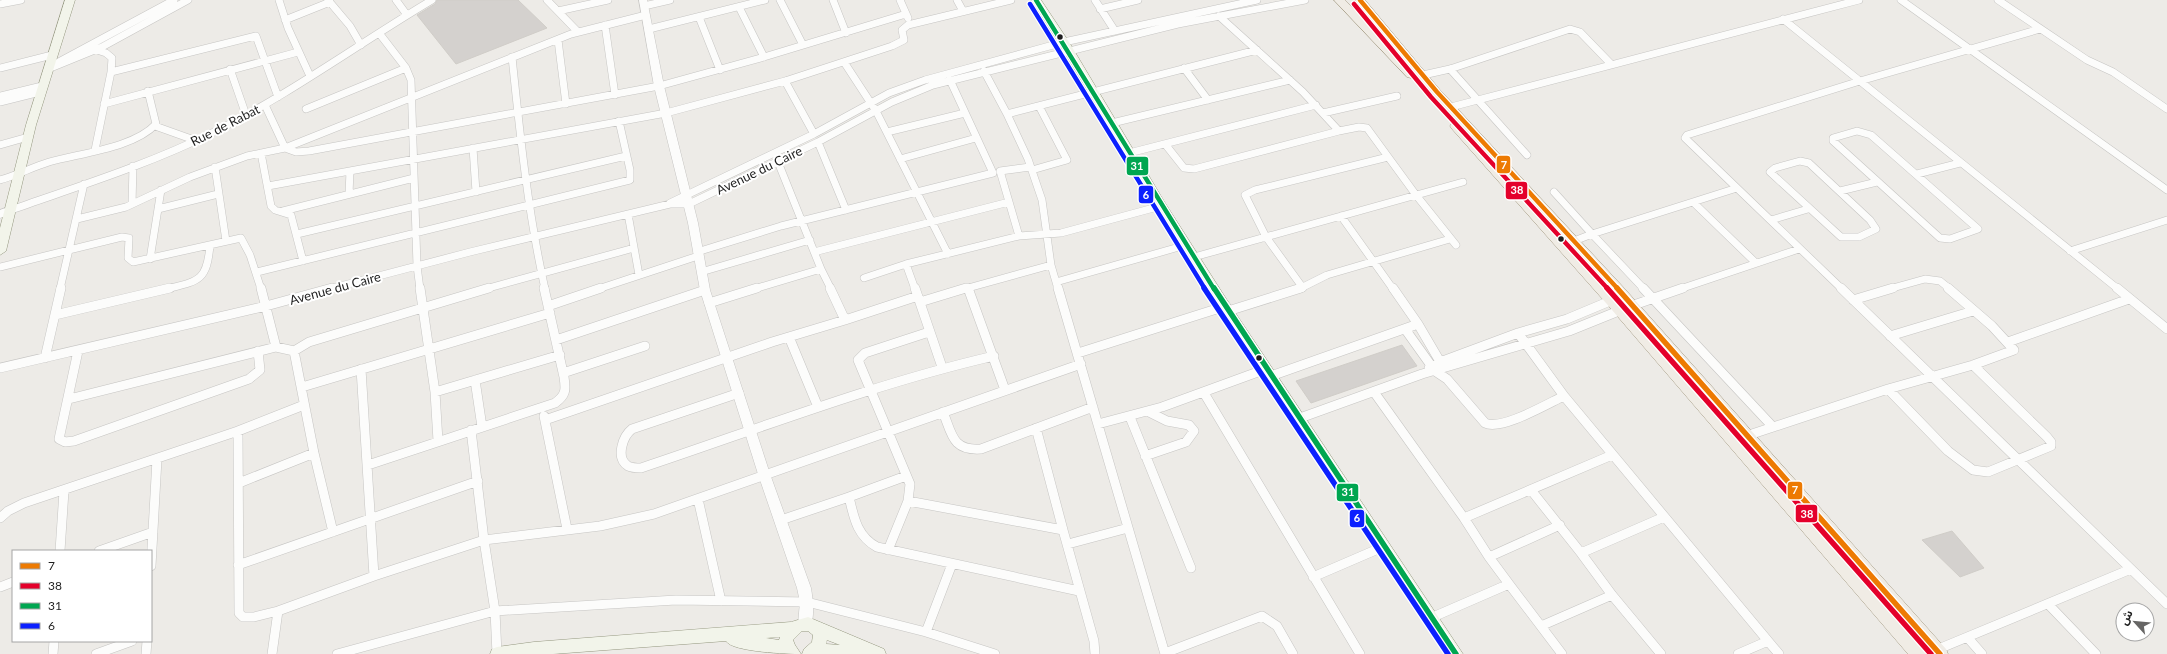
<svg xmlns="http://www.w3.org/2000/svg" width="2167" height="654" font-family="Lato,'Noto Sans Arabic',sans-serif">
<style>
.building{fill:#d4d1ce;stroke:#d0cdc8}
.lines{fill:none;stroke-linecap:round;stroke-linejoin:round}
.minor-far1-casing{stroke:#c6c5c3;stroke-width:8}
.minor-casing{stroke:#c6c5c3;stroke-width:10}
.tertiary-casing{stroke:#c6c5c3;stroke-width:1}
.secondary-casing{stroke:#94977f;stroke-width:1}
.primary-casing{stroke:#a39a83;stroke-width:1}
.minor-far1{stroke:#fcfcfb;stroke-width:7}
.minor{stroke:#fcfcfb;stroke-width:9}
.tertiary{fill:#fcfcfb;fill-rule:evenodd}
.secondary{fill:#f2f4ea;fill-rule:evenodd}
.primary{fill:#f0ece5;fill-rule:evenodd}
.bus-1-far1-casing{stroke:#fff;stroke-width:7}
.bus-1-casing{stroke:#fff;stroke-width:8}
.bus-2-far1-casing{stroke:#fff;stroke-width:7}
.bus-2-casing{stroke:#fff;stroke-width:8}
.bus-3-far1-casing{stroke:#fff;stroke-width:7}
.bus-3-casing{stroke:#fff;stroke-width:8}
.bus-4-far1-casing{stroke:#fff;stroke-width:7}
.bus-4-casing{stroke:#fff;stroke-width:8}
.bus-1-far1{stroke:#ed7a02;stroke-width:4.5}
.bus-1{stroke:#ed7a02;stroke-width:5.5}
.bus-2-far1{stroke:#e4002b;stroke-width:4.5}
.bus-2{stroke:#e4002b;stroke-width:5.5}
.bus-3-far1{stroke:#00a651;stroke-width:4.5}
.bus-3{stroke:#00a651;stroke-width:5.5}
.bus-4-far1{stroke:#0c20ff;stroke-width:4.5}
.bus-4{stroke:#0c20ff;stroke-width:5.5}
.bus-dot{fill:#1f1f1f;stroke:#fff;stroke-width:1.5}
.labels{text-anchor:middle;stroke-width:4;stroke-linejoin:round;paint-order:stroke}
.street-label{font-size:13px;fill:#1f1f1f;stroke:#fff}
.line-badge{stroke:#fff;stroke-width:1.5}
.badge-label{font-size:11px;text-anchor:middle;font-weight:bold;fill:#fff}
</style>
<rect width="100%" height="100%" fill="#edebe7"/>
<!-- building -->
<path class="building" d="M437,0H518L547,28L456,64L417,15L435,4Z
M1402,345L1417,366L1311,403L1296,381Z
M1952,531L1984,568L1960,577L1922,540Z"/>
<g class="lines">
<!-- minor-far1 casing -->
<g class="minor-far1-casing">
<path id="minor-far1" d="M279,0L288,28L310,76
M328,0L350,26L361,45
M396,0L407,15
M547,0L578,32
M780,0L803,45
M833,0L846,33
M900,0L908,18
M957,0L963,11
M1095,0L1115,31
M1901,0L2167,190
M1998,0L2087,60L2113,72L2167,109
M0,4L21,0
M644,6L670,0
M739,7L764,57
M1100,9L1138,0
M558,11L608,0
M699,17L720,70
M1783,19L2118,289
M285,20L330,2
M605,25L615,95
M649,29L765,0
M379,33L406,68L411,80L417,266L420,289
M558,40L566,104
M91,48L106,53L112,58L111,72L95,150
M512,57C520,135 528,213 545,289
M844,62L876,111L948,254
M53,65L174,0
M0,68L52,55
M1184,68L1208,100
M48,69L102,47L188,0
M230,69L246,115
M1450,69L1527,155
M984,71L1007,114
M111,72L256,36L278,97
M1423,75L1450,69L1570,29L1580,32L1611,64
M785,81L814,134
M0,96L42,86
M0,102L40,92
M104,104L298,52
M265,105L285,148L571,34L646,15
M1451,107L1859,0
M306,109L406,68
M1323,113L1397,96
M1112,123L1290,80
M155,126L197,141
M1339,131L1359,127L1367,128L1416,195L1456,245
M1857,131L1871,135L1978,229L1950,239L1940,238L1833,141V138Z
M887,132L965,113
M818,142L846,210
M1165,144L1184,168L1194,169L1339,131L1303,92L1219,16
M0,145L28,137
M473,148L476,192
M261,153L271,206L275,210L291,215L303,261
M1129,153L1316,105
M900,159L976,138
M1800,161L1809,163L1870,220L1876,229L1859,237H1841L1770,172L1775,168Z
M215,167L226,241
M1032,170L1067,160L1039,106
M1917,174L1960,163
M0,180C17,175 33,167 49,162C81,153 134,148 156,124L148,91
M268,186L666,113L785,81L892,46L904,40L902,30L908,25L1011,0
M1737,188L1685,138L1687,135L1860,81L2040,29
M1840,191L1877,182
M1554,192L1592,234L1574,241
M349,194L350,171
M670,203L814,134L889,93L925,80L1064,42L1257,0
M1694,203L1756,263
M132,204L133,166
M158,209L218,194
M11,210C79,186 147,165 212,133C289,95 358,44 432,0
M283,211L414,178
M628,214L639,275
M1341,216L1393,289
M77,219L126,207L190,177L247,156L285,148L296,152L309,151L659,86L764,57L906,14
M1771,220L1808,209
M297,234L626,156
M1019,236L1000,171L1030,167
M2070,251L2167,220
M697,252L781,226L993,173L950,80
M814,252L1009,202
M1194,257L1463,182
M150,259L161,190
M0,267L122,237L129,238L128,258L133,262L241,238L250,255L261,289
M821,269L831,289
M257,272L630,180V170L619,121
M701,272L810,240
M864,278L906,264
M1056,282L1186,245
M1303,288L1266,237L1245,195L1255,190L1388,157
M60,289L84,184
M166,289C199,281 207,281 210,245
M329,289L470,252L670,204H689L818,142L892,102L933,85L1178,24L1305,0
M485,289L634,248
M598,289L698,256
M754,289L821,269L778,162
M915,289L906,264L1019,236L1061,233L1161,206
M963,289L968,288
M969,289L968,288L1051,265
M1058,289L1051,265L1042,200L1028,159L1007,114L1257,50
M1299,289L1327,275L1450,239
M1644,289L1592,234L1737,188L1842,289
M1680,289L1799,249
M1889,289L1925,279L1940,281L1950,289"/>
</g>
<!-- minor casing -->
<g class="minor-casing">
<path id="minor" d="M261,288L276,347
M420,288L435,392L438,441
M830,288L845,320L918,296
M915,288L942,367
M968,288L1005,390
M1058,288L1165,654
M1393,288L1418,324L1442,365
M1643,288L1773,427
M1841,288L2131,569
M2117,288L2167,329
M1853,300L1893,288
M920,302L966,288
M709,303L757,288
M548,306L601,288
M1228,311L1301,288
M55,315L170,288
M1405,329L1435,371L1447,379L1485,423C1501,431 1547,404 1564,396L1768,641L1738,654
M1518,333L1564,396
M1890,336L1973,311
M789,337L818,407
M556,340L705,290
M2008,342L2129,299
M78,351L59,439L65,442L74,441L249,379L260,370L258,351
M294,351L314,453L333,532
M1078,353L1226,306
M45,358L61,288
M0,368L266,306L332,288
M1429,368L1440,362L1518,333L1567,319L1622,296
M361,369L374,576
M563,373L645,346
M1271,376L1418,324
M475,380L482,427
M302,387L550,313
M1888,389L1948,451L1973,470L1988,472L2051,446V442L2047,437L1973,365
M435,392L560,355
M1374,392L1464,518
M739,393L632,429C623,436 615,458 628,466C632,468 637,468 641,468C758,429 873,384 994,356
M1204,393L1360,654
M69,399L276,347L294,351L309,342L489,288
M943,412C952,434 952,451 981,449L1093,407
M544,416L567,529
M1130,417L1191,568
M1300,418L1422,374L1569,331L1631,306L1683,288
M545,420L772,342L845,320
M1098,424L1162,407L1266,369
M1036,428L1063,530
M471,430L484,540L495,611L497,654
M238,431L239,613L243,617H254L278,611L374,576L484,540L600,526L654,514L1081,364
M1746,436L1888,389L1973,365L2014,350L1992,326L1948,288
M1145,456L1186,442L1194,431L1189,425L1167,421L1149,412
M368,465L555,403C566,395 566,390 564,377L544,288
M239,483L314,453
M1531,490L1581,553
M849,497L906,476
M698,499L721,601
M908,501L910,484L858,360L865,353L929,332
M0,518L8,511L24,503L238,431L304,405
M781,520L849,497C854,518 857,536 877,547L1079,591
M1560,525L1489,557L1464,518L1612,455
M1068,544L1128,528
M888,550L908,501L1063,530L1094,641L1095,654
M60,551L64,491
M99,551L153,532
M1489,557L1509,584
M238,565L478,481
M151,566L157,459
M1313,577L1385,546
M0,587L13,582
M2048,604L2096,654
M1433,617L1509,584L1562,654
M1541,626L1612,595
M926,632L952,564
M1968,638L1982,654
M1768,641L1779,654
M1936,650L2131,569L2167,604
M1165,653L1262,616L1277,626L1293,654
M53,654L54,641
M96,654L132,641
M146,654L147,641
M272,654L278,611
M337,654L495,611L676,600L807,602L926,632L995,654
M1661,654L1612,595L1581,553L1664,517"/>
</g>
<!-- tertiary casing -->
<g class="tertiary-casing">
<path id="tertiary" d="M639,0H647L664,86L698,223L710,290L770,474L811,588C813,601 815,616 810,628L805,630L800,628L798,624L800,602L797,588L758,474L700,290L688,223L654,86Z
M11,206L16,210L15,213L0,218V210Z"/>
</g>
<!-- secondary casing -->
<g class="secondary-casing">
<path id="secondary" d="M65,0H75L36,125L6,251L0,255V228L26,125Z
M1031,0H1041L1069,42L1165,203L1232,308L1463,654H1448C1350,507 1251,360 1158,210C1115,141 1077,68 1031,0Z
M808,617L884,649L886,654H802L804,649L812,642L813,635L808,631H802L793,640L795,645L801,654C789,654 732,652 726,641L553,654H490L492,649L497,647L534,642L791,622ZM780,637L779,640L766,638ZM827,640L840,645L826,644Z"/>
</g>
<!-- primary casing -->
<g class="primary-casing">
<path id="primary" d="M1334,0H1345L1403,60L1355,0H1365L1440,90L1624,288L1946,649L1948,654H1930L1661,346L1518,188L1924,649L1926,654H1908L1606,303L1452,129L1450,126L1452,123H1458L1416,76L1411,78L1407,77Z"/>
</g>
<!-- minor-far1 -->
<use href="#minor-far1" class="minor-far1"/>
<!-- minor -->
<use href="#minor" class="minor"/>
<!-- tertiary -->
<use href="#tertiary" class="tertiary"/>
<!-- secondary -->
<use href="#secondary" class="secondary"/>
<!-- primary -->
<use href="#primary" class="primary"/>
<!-- bus-1-far1 casing -->
<g class="bus-1-far1-casing">
<path id="bus-1-far1" d="M1360,0L1437,92L1618,289"/>
</g>
<!-- bus-1 casing -->
<g class="bus-1-casing">
<path id="bus-1" d="M1617,288L1940,654"/>
</g>
<!-- bus-2-far1 casing -->
<g class="bus-2-far1-casing">
<path id="bus-2-far1" d="M1354,4L1431,97L1608,289"/>
</g>
<!-- bus-2 casing -->
<g class="bus-2-casing">
<path id="bus-2" d="M1607,288L1931,654"/>
</g>
<!-- bus-3-far1 casing -->
<g class="bus-3-far1-casing">
<path id="bus-3-far1" d="M1036,0L1214,289"/>
</g>
<!-- bus-3 casing -->
<g class="bus-3-casing">
<path id="bus-3" d="M1214,288L1456,654"/>
</g>
<!-- bus-4-far1 casing -->
<g class="bus-4-far1-casing">
<path id="bus-4-far1" d="M1030,4L1205,289"/>
</g>
<!-- bus-4 casing -->
<g class="bus-4-casing">
<path id="bus-4" d="M1204,288L1448,654"/>
</g>
<!-- bus-1-far1 -->
<use href="#bus-1-far1" class="bus-1-far1"/>
<!-- bus-1 -->
<use href="#bus-1" class="bus-1"/>
<!-- bus-2-far1 -->
<use href="#bus-2-far1" class="bus-2-far1"/>
<!-- bus-2 -->
<use href="#bus-2" class="bus-2"/>
<!-- bus-3-far1 -->
<use href="#bus-3-far1" class="bus-3-far1"/>
<!-- bus-3 -->
<use href="#bus-3" class="bus-3"/>
<!-- bus-4-far1 -->
<use href="#bus-4-far1" class="bus-4-far1"/>
<!-- bus-4 -->
<use href="#bus-4" class="bus-4"/>
</g>
<!-- markers -->
<g class="bus-dot">
<circle cx="1060" cy="37" r="3.5"/>
<circle cx="1561" cy="239" r="3.5"/>
<circle cx="1259" cy="358" r="3.5"/>
</g>
<g class="labels">
<!-- street labels -->
<g class="street-label">
<text transform="translate(225 125) rotate(-27)" y="5">Rue de Rabat</text>
<text transform="translate(759 170) rotate(-26)" y="5">Avenue du Caire</text>
<text transform="translate(335 288) rotate(-15)" y="5">Avenue du Caire</text>
</g>
</g>
<g class="line-badge">
<rect x="1496" y="155" width="15" height="19" rx="4" fill="#ed7a02"/>
<rect x="1126" y="156" width="23" height="20" rx="4" fill="#00a651"/>
<rect x="1505" y="181" width="23" height="19" rx="4" fill="#e4002b"/>
<rect x="1138" y="185" width="16" height="19" rx="4" fill="#0c20ff"/>
<rect x="1787" y="481" width="16" height="19" rx="4" fill="#ed7a02"/>
<rect x="1336" y="483" width="23" height="19" rx="4" fill="#00a651"/>
<rect x="1795" y="504" width="23" height="19" rx="4" fill="#e4002b"/>
<rect x="1349" y="509" width="16" height="19" rx="4" fill="#0c20ff"/>
</g>
<g class="badge-label">
<text x="1504" y="169">7</text>
<text x="1137" y="170">31</text>
<text x="1517" y="194">38</text>
<text x="1146" y="199">6</text>
<text x="1795" y="494">7</text>
<text x="1348" y="496">31</text>
<text x="1807" y="518">38</text>
<text x="1357" y="522">6</text>
</g>
<!-- legend -->
<rect x="12" y="550" width="140" height="92" fill="#ffffff" stroke="#a5a5a5"/>
<rect x="20" y="563" width="20" height="6" fill="#ed7a02" stroke="#a5a5a5"/>
<text x="48" y="570" font-size="12" fill="#1f1f1f">7</text>
<rect x="20" y="583" width="20" height="6" fill="#e4002b" stroke="#a5a5a5"/>
<text x="48" y="590" font-size="12" fill="#1f1f1f">38</text>
<rect x="20" y="603" width="20" height="6" fill="#00a651" stroke="#a5a5a5"/>
<text x="48" y="610" font-size="12" fill="#1f1f1f">31</text>
<rect x="20" y="623" width="20" height="6" fill="#0c20ff" stroke="#a5a5a5"/>
<text x="48" y="630" font-size="12" fill="#1f1f1f">6</text>
<!-- north arrow -->
<g transform="translate(2135 622) rotate(297)"><circle r="19" fill="#ffffff" stroke="#a5a5a5"/>
<path d="M0-3L7 15L0 10L-7 15Z" fill="#676665"/>
<text y="-6" font-size="11" font-weight="bold" text-anchor="middle" fill="#1f1f1f">ش</text>
</g>
</svg>
